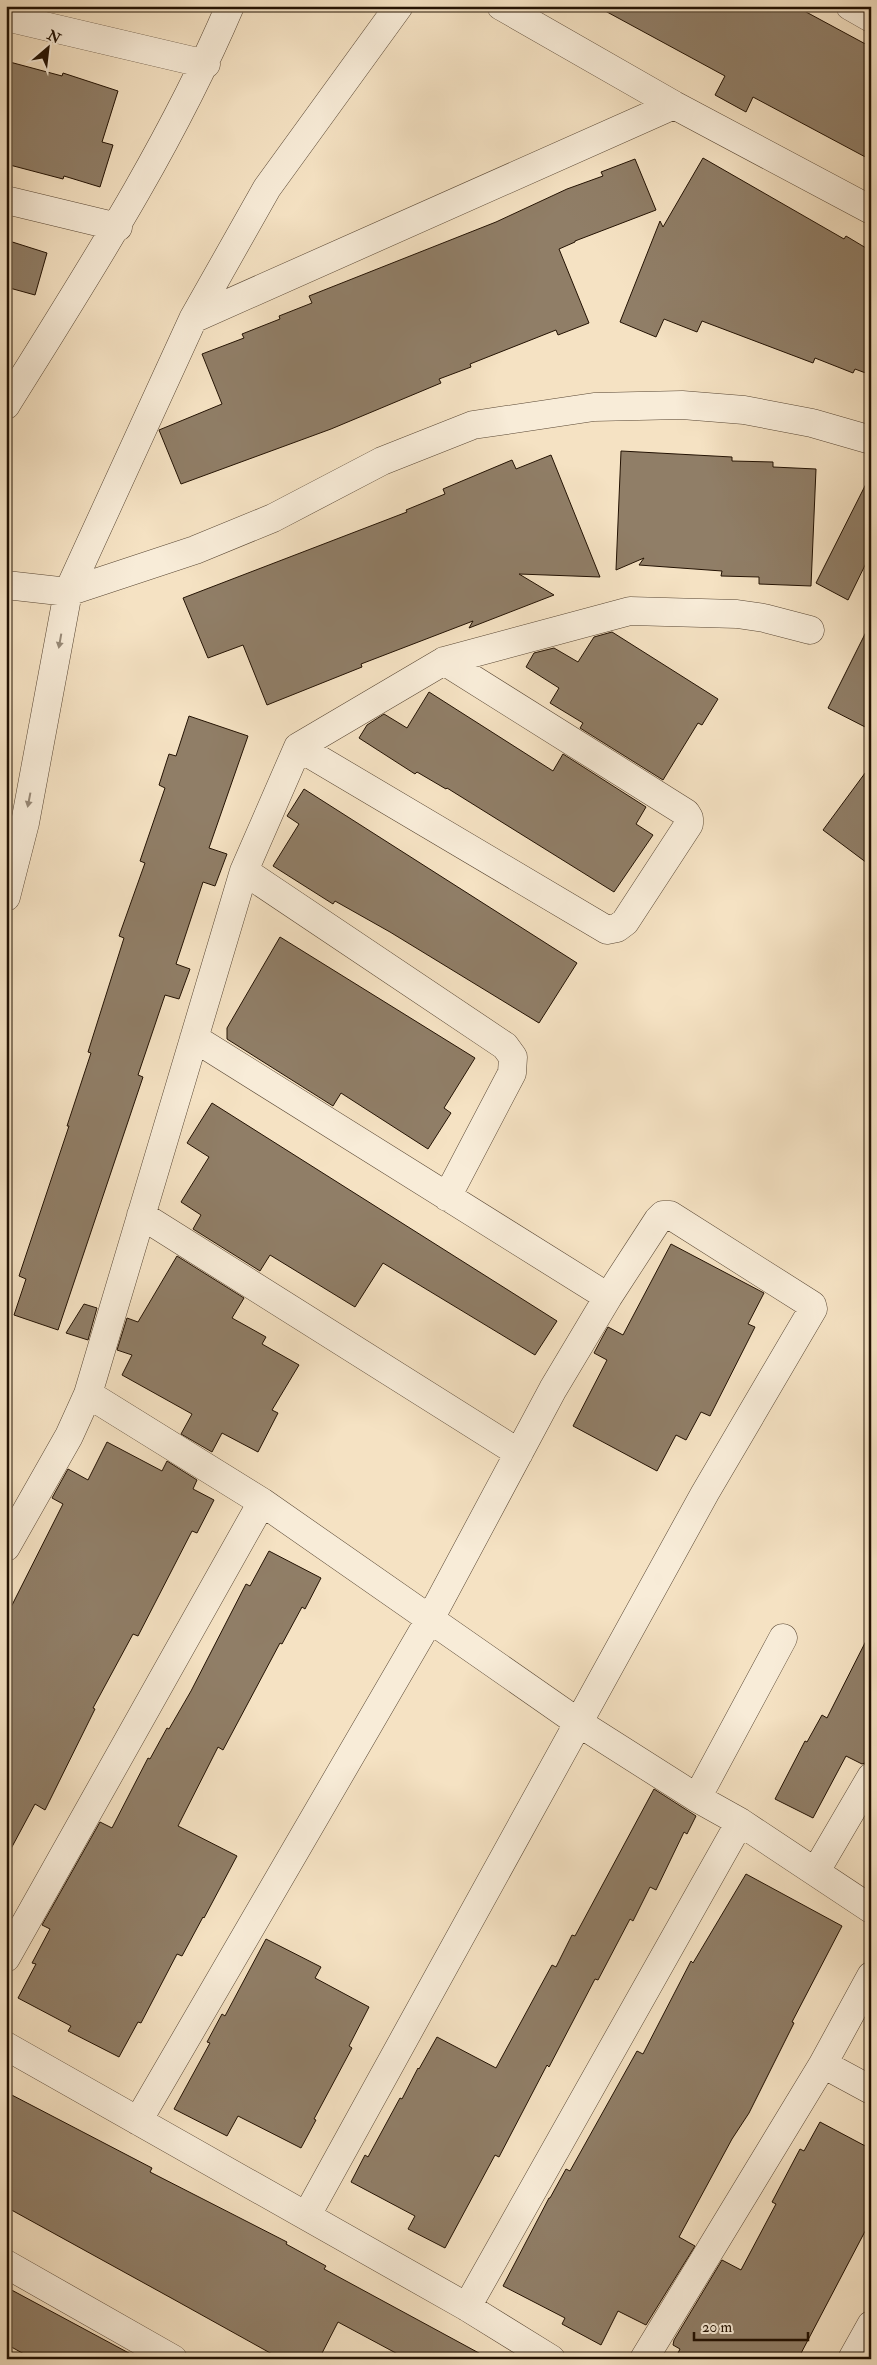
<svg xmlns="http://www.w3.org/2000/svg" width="877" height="2365" font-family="'IM FELL Double Pica',serif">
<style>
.building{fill:#907e67;stroke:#231203}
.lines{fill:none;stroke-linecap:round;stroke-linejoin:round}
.minor-casing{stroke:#584633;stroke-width:29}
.minor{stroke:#f8ecd8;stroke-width:28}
.oneway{fill:#988a78}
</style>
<rect width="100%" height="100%" fill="#f5e2c3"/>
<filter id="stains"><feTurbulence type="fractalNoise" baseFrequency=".004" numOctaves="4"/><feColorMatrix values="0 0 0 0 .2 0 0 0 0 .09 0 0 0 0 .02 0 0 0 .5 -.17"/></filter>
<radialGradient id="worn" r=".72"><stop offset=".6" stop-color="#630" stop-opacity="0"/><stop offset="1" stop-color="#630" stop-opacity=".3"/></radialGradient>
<!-- building -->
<path class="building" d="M596,6H795L871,47V160L753,97L746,112L715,95L725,76Z
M6,61L62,76L63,73L118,91L102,142L113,145L100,187L64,176L63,179L6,164Z
M703,158L844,239L846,236L871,251V375L855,369L853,373L815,358L813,363L702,321L697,332L664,319L656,337L620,322L660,221L663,227Z
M635,159L656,210L575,241V242L559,249L589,323L558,335L556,330L470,364L471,367L439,379L441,383L331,429L181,484L159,430L222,404L202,354L244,338L242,334L280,319L279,316L312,303L309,296L496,222L567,189L603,176L601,172Z
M6,240L47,253L35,295L6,287Z
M621,451L732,457V461L773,462V467L816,469L811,586L759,584V577L721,576L722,571L639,565L644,558L616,570Z
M551,455L600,577L519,574L554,595L469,628L473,621L361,664L362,667L267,705L243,645L208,658L183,598L407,512L406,510L445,494L443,489L512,460L516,469Z
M871,474V553L848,600L816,583Z
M871,622V730L828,708Z
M612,632L718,699L702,725L698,723L663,780L580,728L583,723L550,703L559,688L526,667L534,653L554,648L578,662L594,637Z
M429,692L553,771L563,754L646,807L636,824L653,835L614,892L447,788L446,789L417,772L415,774L359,738L367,725L384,714L407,728Z
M189,716L248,736L209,848L227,854L215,886L203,882L176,964L190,969L179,999L165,995L138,1075L143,1077L58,1330L14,1315L26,1279L19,1276L69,1126H67L91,1053L88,1052L124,938L119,936L145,863L140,861L165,788L159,785L169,754L176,756Z
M871,765V866L823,830Z
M304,789L577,963L539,1023L390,932L335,901L333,904L273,866L299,824L287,816Z
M280,937L475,1058L444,1108L451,1113L428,1149L341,1093L333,1106L227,1039V1028Z
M212,1103L557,1321L535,1355L383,1263L355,1307L270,1255L260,1271L193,1229L201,1215L181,1202L209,1157L187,1143Z
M671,1244L764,1293L748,1324L755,1327L710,1416L701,1412L686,1440L676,1435L657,1471L573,1426L607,1360L594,1353L603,1336L608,1327L623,1335Z
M177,1256L244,1298L232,1318L266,1337L262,1344L299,1365L272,1410L278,1413L258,1452L222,1433L212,1452L181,1434L192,1414L122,1375L132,1355L117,1350L127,1318L138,1322Z
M84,1304L97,1308L88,1340L66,1333Z
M107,1442L162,1471L167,1461L197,1480L193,1489L214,1500L197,1533L192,1531L138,1636L133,1634L93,1708L95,1709L45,1810L35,1804L6,1858V1617L63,1504L52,1498L68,1469L88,1480Z
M269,1551L321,1578L305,1609L302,1607L282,1644L280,1643L223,1750L218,1747L178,1826L237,1856L204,1918L203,1917L182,1956L177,1954L141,2023L138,2022L119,2057L68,2031L71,2026L18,1998L36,1964L32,1963L50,1929L42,1925L100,1822L112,1828L148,1758L150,1759L167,1728L169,1729L191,1691L246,1584L250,1586Z
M871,1631V1761L862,1764L846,1756L813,1818L775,1799L805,1741L807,1742L822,1715L827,1718Z
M654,1789L696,1816L687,1834L684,1832L656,1890L650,1887L633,1921L630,1919L598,1980L595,1979L549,2067L547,2065L499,2157L495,2155L445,2248L408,2229L415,2216L351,2182L365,2155L368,2157L400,2098L402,2099L418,2068L419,2069L437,2037L496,2068L552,1965L556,1967L572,1935L575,1936Z
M746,1874L842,1926L792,2022L794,2023L749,2113L732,2139L679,2237L695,2246L646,2325L618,2311L601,2345L562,2324L565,2318L503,2286L549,2198H550L566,2169L570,2171L637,2051L643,2054L691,1961L693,1963Z
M266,1939L321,1967L315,1978L369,2007L349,2046L352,2048L314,2119L316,2120L301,2148L238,2116L227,2136L174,2109L210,2043L207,2042L222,2014L225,2016Z
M6,2092L152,2168L150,2172L287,2242L286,2244L326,2266L324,2269L490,2359H407L338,2322L319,2359H281L173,2299L6,2207Z
M820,2122L871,2149V2220L798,2359H675L680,2349L673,2345L674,2340L722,2260L741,2270L776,2204L772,2202L800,2149L804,2151Z
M6,2287L86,2330L140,2359H33L6,2344Z"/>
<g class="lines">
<!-- minor casing -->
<g class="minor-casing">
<path id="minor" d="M501,6L674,105L871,210
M850,6L871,18
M6,17L206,64
M6,200L118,227
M193,319L674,105
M6,405C87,275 170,147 230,6
M6,585L68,592L195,550L273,518L382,461L473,425L594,407L682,405L744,410L812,423L871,440
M298,747L607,930L617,928L625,922L689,824V818L686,813L444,661
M244,871L505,1046L513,1057L512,1073L447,1197
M6,897L25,823L68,592L193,319L267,188L399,6
M194,1038L608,1297
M141,1215L519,1453
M262,1502L579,1723L697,1798L740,1822L871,1909
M6,1547L69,1436L88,1394L244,871L298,747L444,661L630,611L737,614L764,618L810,630
M697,1798L783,1638
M816,1871L871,1777
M6,1958L262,1502L88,1394
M6,2046L467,2307L551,2359
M823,2064L871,2090
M138,2121L430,1619L553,1389L608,1297L658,1220L663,1215H670L812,1305L813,1309L705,1493L307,2215
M6,2264L173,2359
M467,2307L740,1822
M644,2359L823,2064L871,1976
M852,2359L871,2325"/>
</g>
<!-- minor -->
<use href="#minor" class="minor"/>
</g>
<!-- one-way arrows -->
<defs><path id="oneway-solid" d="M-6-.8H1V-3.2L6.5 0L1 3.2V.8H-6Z" transform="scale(1.25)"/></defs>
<g class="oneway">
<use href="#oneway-solid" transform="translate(60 641) rotate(100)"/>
<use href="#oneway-solid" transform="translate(29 800) rotate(101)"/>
</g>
<!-- margin -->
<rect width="877" height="2365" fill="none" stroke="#f5e2c3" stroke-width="25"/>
<rect x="8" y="8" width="862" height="2350" fill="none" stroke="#231203" stroke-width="2.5"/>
<rect x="12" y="12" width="852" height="2340" fill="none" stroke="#231203"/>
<!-- north arrow -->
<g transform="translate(48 48) rotate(28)" stroke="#f8ecd8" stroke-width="4" paint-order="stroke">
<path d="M0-4L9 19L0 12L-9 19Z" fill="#231203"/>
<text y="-8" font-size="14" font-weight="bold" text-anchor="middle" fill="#231203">N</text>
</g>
<!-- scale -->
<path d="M694 2332v8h114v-8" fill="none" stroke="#231203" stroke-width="2.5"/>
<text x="702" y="2332" font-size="15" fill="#231203" stroke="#f8ecd8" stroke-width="4" paint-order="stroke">20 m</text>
<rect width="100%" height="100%" filter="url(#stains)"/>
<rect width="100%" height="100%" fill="url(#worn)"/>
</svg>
